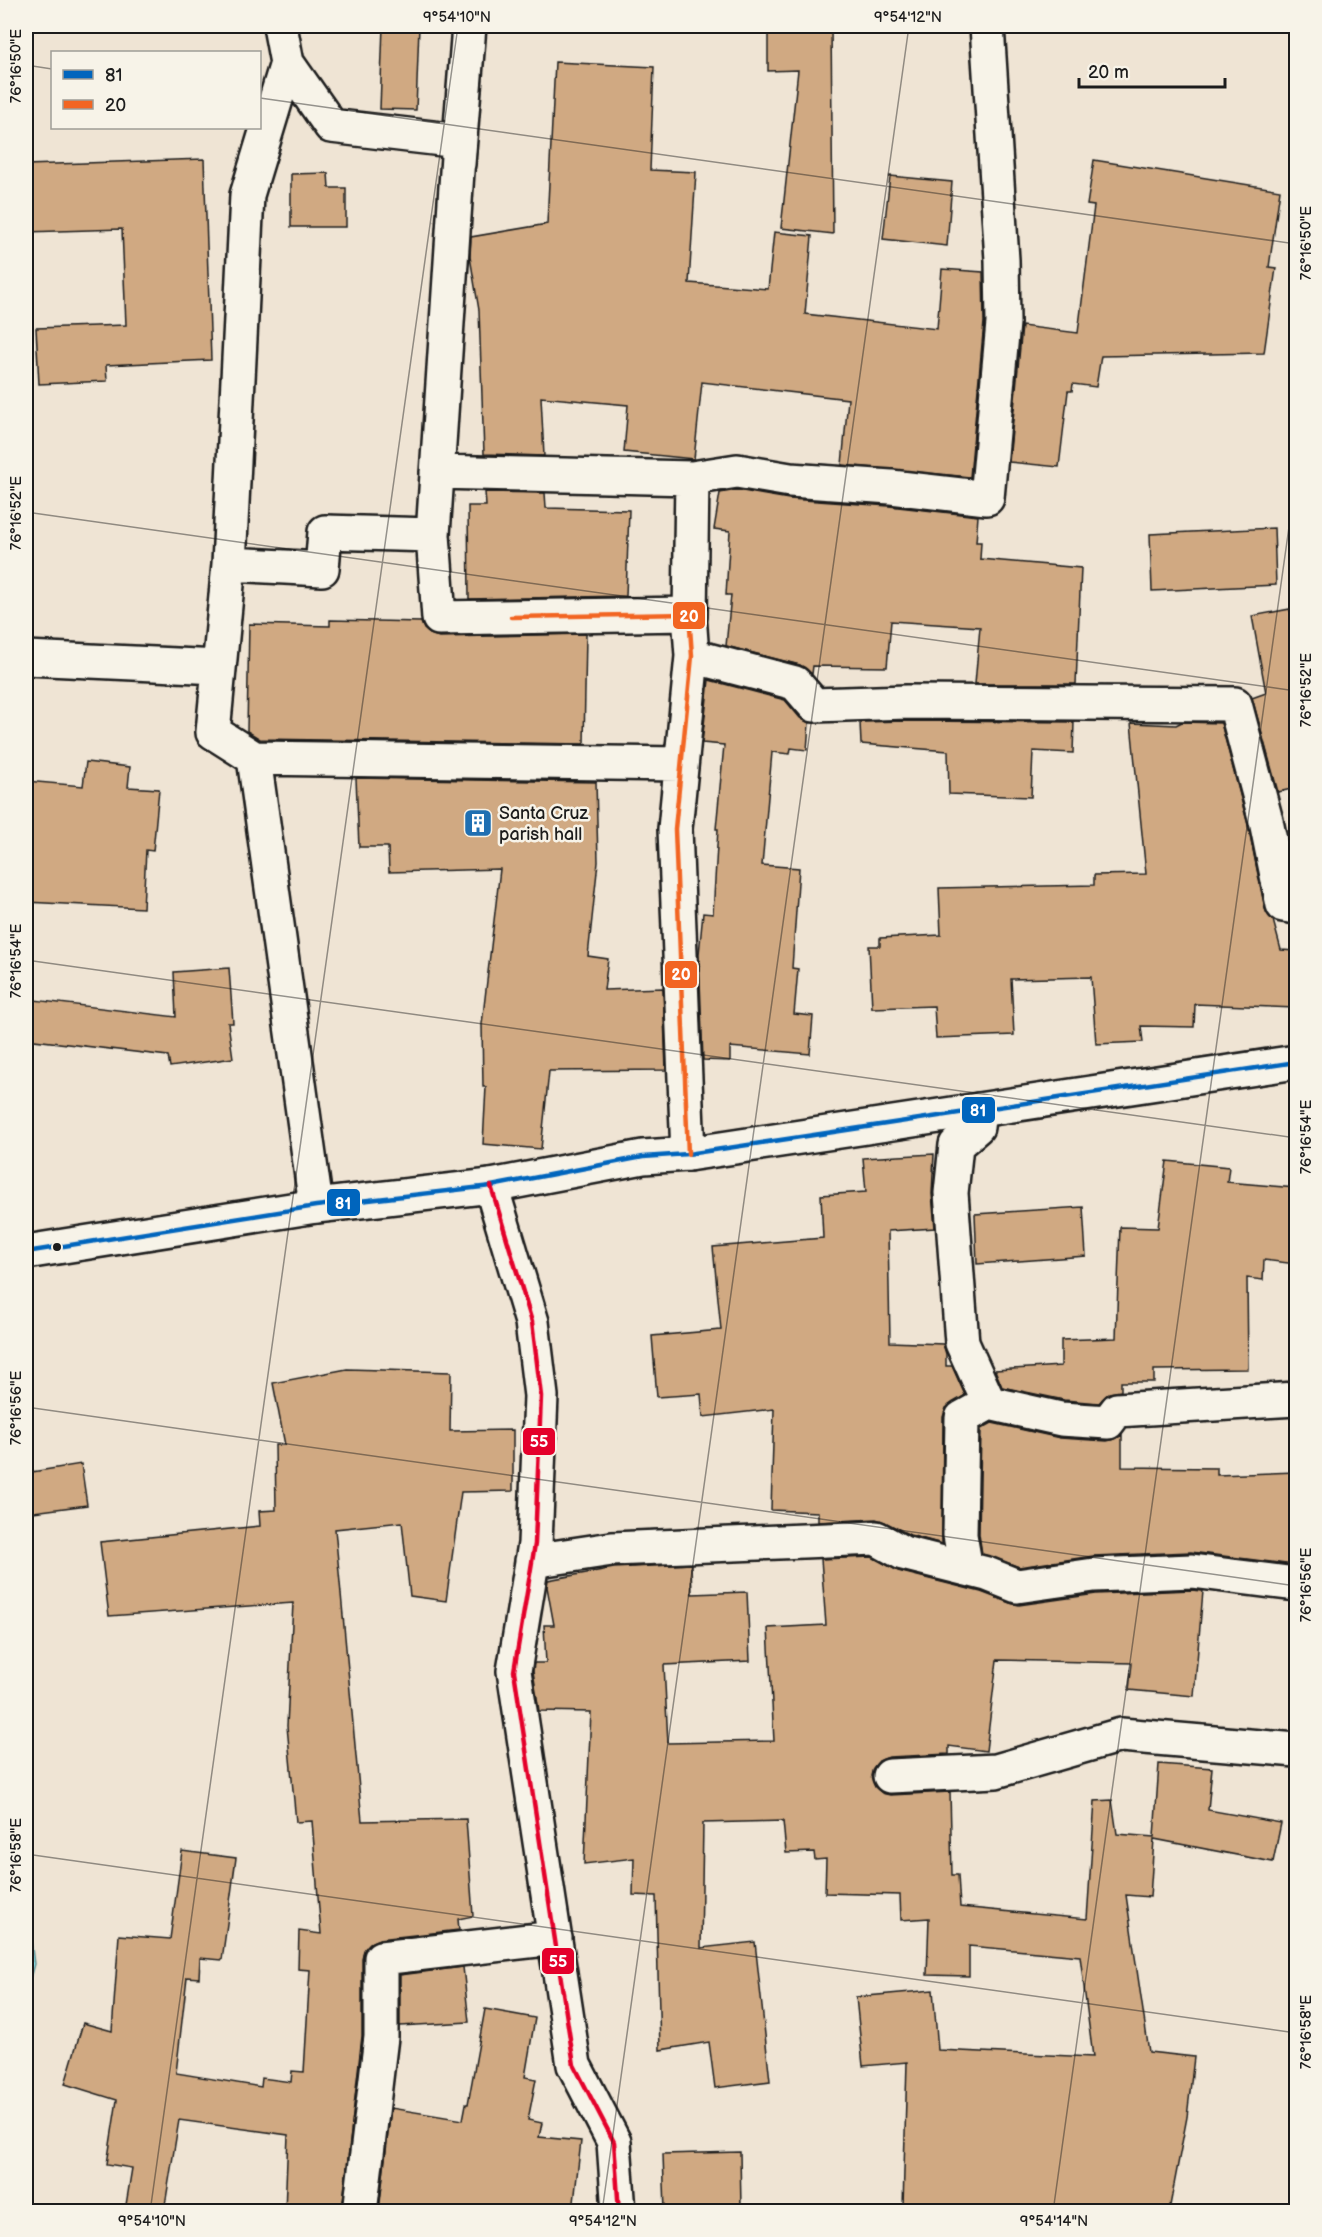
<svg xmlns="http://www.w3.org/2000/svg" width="1322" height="2237" font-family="'Balsamiq Sans',sans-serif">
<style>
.water{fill:url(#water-rules);stroke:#619296;stroke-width:1.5}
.building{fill:#d0a982;stroke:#1c1c1c;stroke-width:1.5}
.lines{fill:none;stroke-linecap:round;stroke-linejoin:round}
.street-casing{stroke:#1c1c1c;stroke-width:38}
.secondary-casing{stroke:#1c1c1c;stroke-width:38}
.street{stroke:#f7f3e8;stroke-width:33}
.secondary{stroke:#f7f3e8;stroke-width:33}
.bus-1-casing{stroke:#f7f3e8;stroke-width:9}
.bus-2-casing{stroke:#f7f3e8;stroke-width:9}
.bus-3-casing{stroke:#f7f3e8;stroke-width:9}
.bus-1{stroke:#0065bd;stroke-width:4.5}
.bus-2{stroke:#f26522;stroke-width:4.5}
.bus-3{stroke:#e4002b;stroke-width:4.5}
.ticks{fill:none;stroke:#1c1c1c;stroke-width:1.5;stroke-opacity:0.45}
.bus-dot{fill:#1c1c1c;stroke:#f7f3e8;stroke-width:2}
.labels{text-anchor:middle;stroke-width:5;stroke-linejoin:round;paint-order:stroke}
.poi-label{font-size:18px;fill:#1c1c1c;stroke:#f7f3e8;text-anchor:start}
.line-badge{stroke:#f7f3e8;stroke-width:2}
.badge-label{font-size:16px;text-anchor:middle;font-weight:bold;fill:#fff}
.neatline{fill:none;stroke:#1c1c1c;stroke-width:2}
.ticks-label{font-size:15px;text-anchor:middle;fill:#1c1c1c}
</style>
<defs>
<pattern id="water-rules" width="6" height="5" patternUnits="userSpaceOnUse" patternTransform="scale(1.5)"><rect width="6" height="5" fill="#8fe1e7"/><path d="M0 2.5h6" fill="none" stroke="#7bc0c6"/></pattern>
</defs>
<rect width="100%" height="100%" fill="#efe4d4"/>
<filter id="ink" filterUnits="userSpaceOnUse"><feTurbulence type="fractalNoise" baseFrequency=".0167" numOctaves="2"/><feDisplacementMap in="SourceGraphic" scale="12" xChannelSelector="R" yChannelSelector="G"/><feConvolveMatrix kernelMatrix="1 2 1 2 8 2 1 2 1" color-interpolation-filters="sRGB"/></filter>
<g filter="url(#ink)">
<!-- water -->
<path class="water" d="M26,1900L34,1964L26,1993Z"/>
<!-- building -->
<path class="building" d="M383,26H419L416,110L380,109Z
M768,26H831L833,234L781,228L798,70L768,71Z
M555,62L654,67L650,170L696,172L689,283L768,289L774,232L812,236L805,314L937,329L942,269L983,272L984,322L970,477L842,465L848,399L702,382L694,459L624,452L628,405L541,397L544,456L484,454L479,310L470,257L471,237L547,224Z
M204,159L211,360L106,365L107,381L39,384L36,328L126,325L122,229L26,232V165Z
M1094,160L1280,190L1269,267L1276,268L1264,353L1101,356L1096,387L1073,384L1072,391H1068L1059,467L1009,462L1022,326L1078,333L1094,206L1087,205Z
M328,173L329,188H346V227H291V174Z
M890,176L952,182L947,246L883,239Z
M737,490L789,499L889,506L978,516L976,542H981L980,559L1081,568L1076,684H975L980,627L891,621L887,667L813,666L812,674L800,665L726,646L731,595H726L730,531L714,529L720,493Z
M485,492L545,493L546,508L629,510L626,596L469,599L468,506H486Z
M1274,528L1276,585L1152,591L1150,534Z
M1290,609V611L1296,610V788L1278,792L1252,698L1266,693L1252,616Z
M330,620L421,622L424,629L430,634L439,637L586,634L584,744L260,739L247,731L249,624L330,626Z
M709,680L785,700L800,718L809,723L807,750L791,748L790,754L772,752L762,865L799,868L792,968L798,969L794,1014L813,1016L810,1054L730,1047V1061L703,1060L699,954L703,913L713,914L718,829H716L724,745L702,743Z
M907,721L1074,722L1073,753L1033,751L1031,797L949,794L948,751L861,744L860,722Z
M1182,722L1221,723L1248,825L1265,909L1273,920L1281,950L1296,951V1008L1195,1004L1194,1027L1141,1026L1143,1042L1096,1044L1091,977L1011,979L1014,1035L936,1038L934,1006L872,1008L869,946H880V938L941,935L939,888L1094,885V875L1146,874L1131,723L1176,725Z
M86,762L130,767L128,787L159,789L153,851L146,850L143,908L26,902V781L83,786Z
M356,778L596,782L598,862L588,956L608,959L604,990L663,988L666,1070L549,1071L541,1149L483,1144L486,1087H483L482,1024L500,869L389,872L388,847H359Z
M229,968L233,1023H228L233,1058L170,1067L168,1056L26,1039V999L176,1017L174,972Z
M934,1154L932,1194L935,1228L888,1231L890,1342L943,1344L946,1354V1366H952L965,1395L946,1408L943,1417L942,1544L910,1535L885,1522L876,1519L818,1522V1512L771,1510L774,1409L703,1417L701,1394L657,1397L652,1336L721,1330L713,1247L823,1238L821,1195L866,1192L863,1158Z
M1167,1161L1229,1167L1227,1182L1296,1188V1264L1264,1260L1263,1280L1247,1278L1248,1369L1154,1370V1382H1121V1391L1109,1393L1099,1403L1064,1400L1002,1387L995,1370L1061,1366V1340L1116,1338L1120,1227L1158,1228Z
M1083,1207L1086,1256L977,1264L975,1214Z
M347,1369L451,1372L450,1431L513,1430V1491L461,1492L446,1601L410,1596L402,1522L335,1529L362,1821L466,1819L473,1916L458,1919L459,1930L379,1939L370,1943L364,1950L362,1958V2036L342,2211H285L288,2135L179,2120L164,2211H125L132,2168L107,2164L117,2100L65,2084L83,2023L112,2031L119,1935L170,1939L182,1851L236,1858L222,1960L200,1958L199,1978L187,1977L176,2073L261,2087L262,2078L291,2082L292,2071L304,2072L310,1970L298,1969L299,1931L321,1934L312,1821L296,1822L287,1726L293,1603L109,1616L100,1542L260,1526L259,1511L276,1510L275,1445H285L273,1383Z
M992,1423L1060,1438L1107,1441L1115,1439L1122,1435V1467L1217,1468V1475L1296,1472V1553L1294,1565L1191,1552L1093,1556L1019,1567L982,1554L979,1534L981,1429Z
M81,1464L87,1505L26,1513V1473Z
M872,1557L898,1571L981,1592L1010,1603L1019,1605L1096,1594L1191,1590L1203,1591L1194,1696L1129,1690L1132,1663L997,1660L986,1751L949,1746V1754L889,1757L879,1761L873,1768L871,1776L875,1787L882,1793L890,1795L950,1792L952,1875H958L960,1907L1087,1919L1095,1801L1112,1800L1117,1834L1154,1837L1159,1764L1212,1768L1208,1810L1281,1823L1273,1862L1154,1839L1150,1897L1126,1895L1149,2052L1194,2057L1187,2117L1169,2211H985V2209L903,2207L907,2062L863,2066L856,1997L933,1990L938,2050L1093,2057L1080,1956L969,1946V1976L927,1975L929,1918L901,1920L900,1895L825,1893L826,1859L815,1860L814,1852L786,1853L783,1821L703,1823L701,1948L755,1942L770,2081L715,2088L709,2042L660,2050L656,1896L633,1895L634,1858L584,1864L591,1712L539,1711L533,1671L534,1663H546L544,1625H554L547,1587L548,1580L614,1568L691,1564L692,1594L747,1592L750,1661L664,1665L668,1743L774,1741L768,1628L826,1625L821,1559Z
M463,1967L469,2022L400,2026V1975Z
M485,2009L535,2018L525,2077L536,2079L528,2120L542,2123L539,2137L581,2141L573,2211H379L391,2108L463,2120L466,2104H468Z
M740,2152L741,2210L665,2211L663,2154Z"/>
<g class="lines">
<!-- street casing -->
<g class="street-casing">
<path id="street" d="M280,26L287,63L331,126L459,141L433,535L325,532L322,569L229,564L213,732L254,758L316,1206
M458,164L469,26
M437,472L692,478
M433,535L439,618L689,614L692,656L675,829L688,1154
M229,564L247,195L287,63
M690,617L692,478L737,471L790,480L891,487L987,498L1003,323L1002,260L987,26
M692,656L795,683L814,705L907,702L1235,704L1266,821L1283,905L1296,907
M26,658L219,667
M254,758L680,764
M979,1110L977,1127L956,1145L951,1193L962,1343L989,1403L1061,1419L1108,1422L1117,1410L1296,1399
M491,1186L532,1322L541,1396L535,1544L514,1671L574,2065L614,2142L619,2212
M532,1561L612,1549L876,1538L903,1553L987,1574L1017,1586L1094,1575L1192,1571L1296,1584
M966,1569L960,1535L962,1418L989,1403
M890,1776L996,1771L1121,1735L1296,1750
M360,2212L381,2037V1958L555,1938"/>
</g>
<!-- secondary casing -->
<g class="secondary-casing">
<path id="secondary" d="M26,1252L316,1206L491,1186L643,1157L688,1154L1296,1062"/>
</g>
<!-- street -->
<use href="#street" class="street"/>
<!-- secondary -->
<use href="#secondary" class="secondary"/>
<!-- bus-1 casing -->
<g class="bus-1-casing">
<path id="bus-1" d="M26,1252L316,1206L491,1186L643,1157L688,1154L1296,1062"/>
</g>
<!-- bus-2 casing -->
<g class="bus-2-casing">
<path id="bus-2" d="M511,617L689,614L692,656L675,829L688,1154"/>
</g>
<!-- bus-3 casing -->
<g class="bus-3-casing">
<path id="bus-3" d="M491,1186L532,1322L541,1396L535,1544L514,1671L574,2065L614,2142L619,2212"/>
</g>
<!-- bus-1 -->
<use href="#bus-1" class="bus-1"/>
<!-- bus-2 -->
<use href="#bus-2" class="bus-2"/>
<!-- bus-3 -->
<use href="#bus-3" class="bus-3"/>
</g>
</g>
<!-- ticks -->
<path class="ticks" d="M26,65L52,69M260,98L1296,244M26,512L1296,691M26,960L1296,1138M26,1407L1296,1586M26,1854L1296,2033M150,2212L458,26M602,2212L909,26M1053,2212L1296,477"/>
<!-- icons -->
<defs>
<g id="building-square" transform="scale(1.5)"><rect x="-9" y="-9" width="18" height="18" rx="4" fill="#1f6fb2" stroke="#f7f3e8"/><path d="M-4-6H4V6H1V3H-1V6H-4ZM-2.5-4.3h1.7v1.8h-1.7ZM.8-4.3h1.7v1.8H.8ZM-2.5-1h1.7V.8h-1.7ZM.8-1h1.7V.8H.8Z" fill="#fff"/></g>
</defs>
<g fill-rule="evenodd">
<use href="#building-square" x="478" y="823"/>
</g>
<!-- markers -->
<circle class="bus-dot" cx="57" cy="1247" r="5"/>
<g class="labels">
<!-- poi labels -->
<g class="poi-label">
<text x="499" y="819">Santa Cruz<tspan x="499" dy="21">parish hall</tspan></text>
</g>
</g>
<g class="line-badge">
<rect x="672" y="601" width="34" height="29" rx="6" fill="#f26522"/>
<rect x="664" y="960" width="34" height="29" rx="6" fill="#f26522"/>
<rect x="961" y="1096" width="35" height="28" rx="6" fill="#0065bd"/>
<rect x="326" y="1188" width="35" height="29" rx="6" fill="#0065bd"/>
<rect x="522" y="1427" width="34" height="29" rx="6" fill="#e4002b"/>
<rect x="541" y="1947" width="34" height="28" rx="6" fill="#e4002b"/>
</g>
<g class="badge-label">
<text x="689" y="622">20</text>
<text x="681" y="980">20</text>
<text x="978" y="1116">81</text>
<text x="343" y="1209">81</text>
<text x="539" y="1447">55</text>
<text x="558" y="1967">55</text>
</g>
<!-- margin -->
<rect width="1322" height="2237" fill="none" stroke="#f7f3e8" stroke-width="66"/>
<!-- legend -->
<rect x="51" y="51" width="210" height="78" fill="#f7f3e8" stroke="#9f9d96" stroke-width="1.5"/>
<rect x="63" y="70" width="30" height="9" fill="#0065bd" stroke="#9f9d96" stroke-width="1.5"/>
<text x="105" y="81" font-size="18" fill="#1c1c1c">81</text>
<rect x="63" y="100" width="30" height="9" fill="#f26522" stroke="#9f9d96" stroke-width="1.5"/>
<text x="105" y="111" font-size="18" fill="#1c1c1c">20</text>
<!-- scale -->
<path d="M1079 78v9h146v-9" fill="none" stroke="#1c1c1c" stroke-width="3"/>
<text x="1088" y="78" font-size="18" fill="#1c1c1c" stroke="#f7f3e8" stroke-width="4.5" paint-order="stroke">20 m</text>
<rect x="33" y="33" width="1256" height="2171" class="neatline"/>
<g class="ticks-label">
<text x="457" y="22">9°54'10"N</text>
<text x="908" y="22">9°54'12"N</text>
<text transform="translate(16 66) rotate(-90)" y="5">76°16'50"E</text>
<text transform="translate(1306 243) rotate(-90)" y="5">76°16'50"E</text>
<text transform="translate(16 513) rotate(-90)" y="5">76°16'52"E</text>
<text transform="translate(1306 690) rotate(-90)" y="5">76°16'52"E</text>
<text transform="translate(16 961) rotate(-90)" y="5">76°16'54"E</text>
<text transform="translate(1306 1137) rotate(-90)" y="5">76°16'54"E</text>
<text transform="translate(16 1408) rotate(-90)" y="5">76°16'56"E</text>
<text transform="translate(1306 1585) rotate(-90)" y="5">76°16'56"E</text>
<text transform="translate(16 1855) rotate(-90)" y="5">76°16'58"E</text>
<text transform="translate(1306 2032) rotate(-90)" y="5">76°16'58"E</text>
<text x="152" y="2226">9°54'10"N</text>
<text x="603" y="2226">9°54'12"N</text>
<text x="1054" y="2226">9°54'14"N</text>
</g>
</svg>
